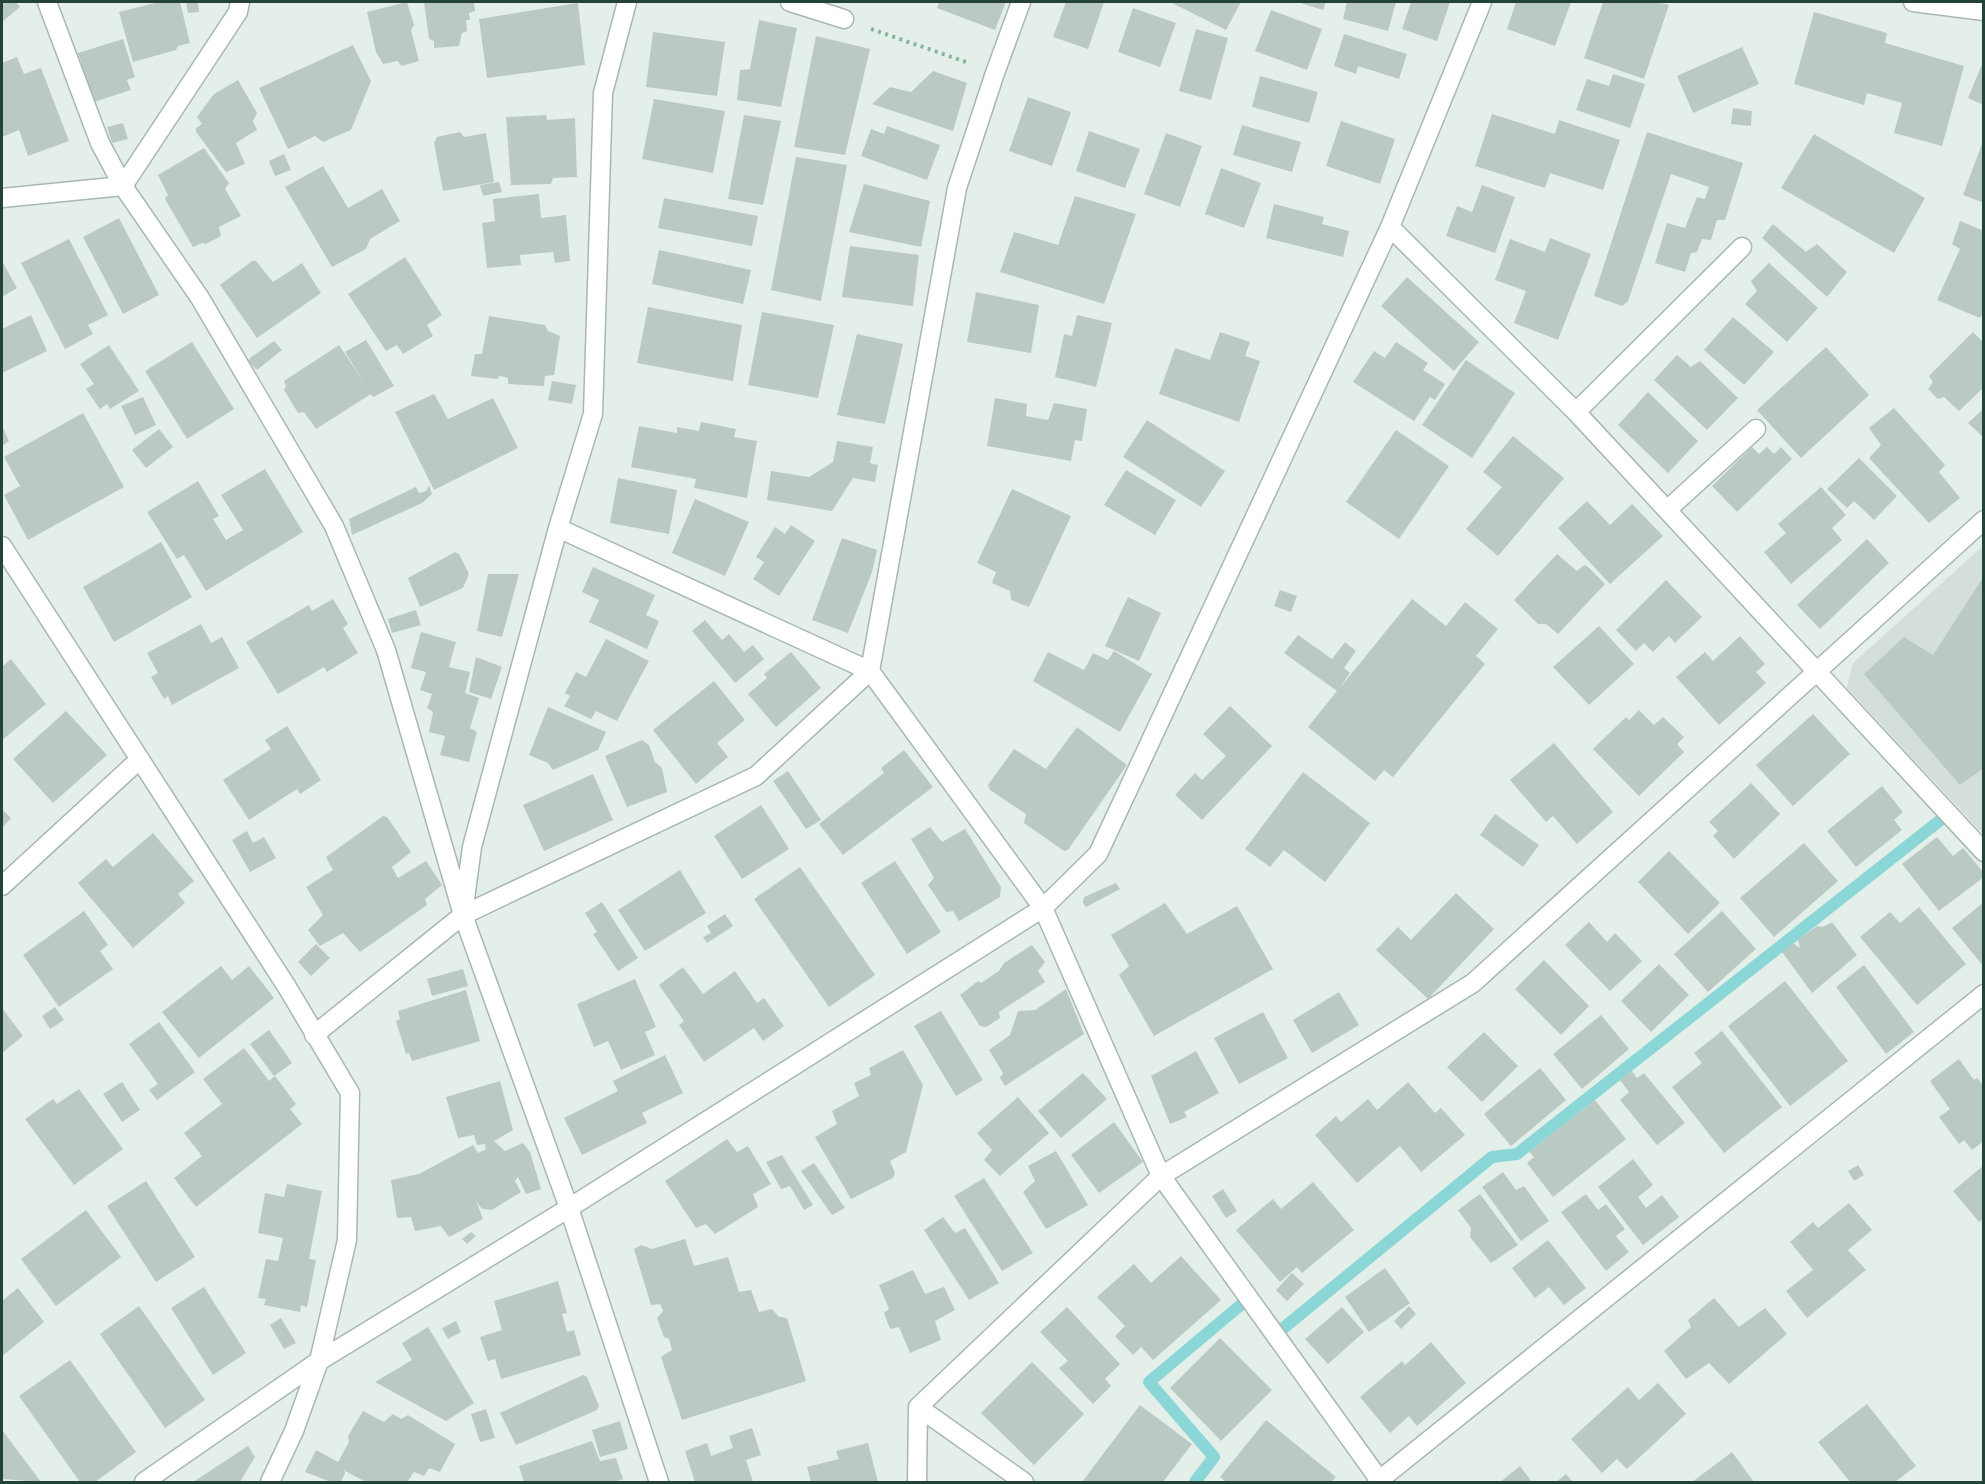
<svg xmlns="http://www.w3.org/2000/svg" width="1985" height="1484" font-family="Roboto,sans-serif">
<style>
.built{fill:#d3dfd8}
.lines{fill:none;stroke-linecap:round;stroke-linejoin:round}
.stream{stroke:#8bd6d7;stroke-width:12}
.building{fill:#bacac2}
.lane-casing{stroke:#a7b8b0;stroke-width:21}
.street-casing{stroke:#a7b8b0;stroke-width:21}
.path{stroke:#84b59e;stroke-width:4;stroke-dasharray:3 4.5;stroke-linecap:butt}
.lane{stroke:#fff;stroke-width:18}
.street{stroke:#fff;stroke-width:18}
</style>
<rect width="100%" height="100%" fill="#e5efe9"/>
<!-- built -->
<path class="built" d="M1983,546V834L1847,688L1852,664Z"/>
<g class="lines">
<!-- stream -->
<path class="stream" d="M1271,1329L1275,1335L1492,1157L1517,1154L1948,814
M1195,1482L1214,1457L1149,1382L1249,1298L1253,1303"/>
</g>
<!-- building -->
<path class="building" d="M2,2H16L20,7L2,22Z
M159,2H180L190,43L178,46L176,50L133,62L119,12Z
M186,2H198L199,12L188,13Z
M407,2L414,25L411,30L419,61L402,66L397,61L383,64L376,52L367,12Z
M424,2H474L475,11L469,13L470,20H466L467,31L462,33L459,46L434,48V41L429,39Z
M939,2H1006L995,30L937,8Z
M1066,2H1104L1088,49L1053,37Z
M1170,2H1241L1226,30Z
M1297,2H1326L1323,10Z
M1347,2H1396L1388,31L1343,19Z
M1411,2H1450L1437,41L1402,29Z
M1516,2H1571L1555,46L1507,29Z
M1603,2H1658L1669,5L1644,79L1584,58Z
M578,3L585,65L487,78L479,19Z
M1133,8L1176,23L1160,67L1118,52Z
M1271,10L1322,29L1307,70L1255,51Z
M1814,12L1887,33L1885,43L1964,66L1942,146L1894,133L1902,103L1867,93L1864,105L1794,84Z
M759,20L797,28L781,107L737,100L740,70L750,69Z
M1196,29L1228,38L1211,100L1179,91Z
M653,32L725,42L717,96L646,87Z
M1344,34L1407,54L1399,79L1358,66L1356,74L1334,66Z
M816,36L870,49L845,155L794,147Z
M123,39L135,77L127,80L131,90L94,102L78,53Z
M353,45L371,81L351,130L323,142L315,136L288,149L259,88Z
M1742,47L1759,84L1693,113L1677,76Z
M17,57L24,74L41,68L69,141L28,156L19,130L2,137V63Z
M1983,62H1984V105L1968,98Z
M933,71L967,83L953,131L872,104L890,87L911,92Z
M1613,74L1645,84L1630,128L1576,110L1587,79L1609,86Z
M1260,76L1318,92L1309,123L1252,107Z
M238,80L257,113L253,121L257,130L236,143L245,164L226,172L196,132V128L202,124L197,117L214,94Z
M1028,97L1071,112L1052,166L1009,151Z
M654,99L725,111L713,173L642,159Z
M1733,108L1752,111L1751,126L1731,124Z
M1492,114L1555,134L1559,120L1620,140L1603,190L1550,173L1545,188L1475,166Z
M546,115L547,120L575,118L577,177L553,178L551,184L511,185L506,117Z
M744,115L781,121L763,205L728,199Z
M1341,121L1395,139L1380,184L1326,166Z
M123,123L128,139L112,143L107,127Z
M1242,125L1301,142L1292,172L1233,155Z
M887,126L940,145L927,180L861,156L871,129L884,134Z
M1089,131L1140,149L1125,188L1076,171Z
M460,132L464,137L486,133L494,182L443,191L434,143L437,137Z
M1647,132L1743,163L1725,220H1717L1711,240L1702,239L1697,252L1691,253L1685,272L1655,263L1667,223L1685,228L1697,197L1705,199L1709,187L1671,174L1628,301L1622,306L1594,296Z
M1166,133L1202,146L1180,207L1144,194Z
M1814,134L1925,198L1894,253L1781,188Z
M1983,141H1984V203L1963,195Z
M204,148L229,183L225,189L241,216L219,227L221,236L206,244L202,243L193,247L165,199L168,195L158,175Z
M284,154L291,170L275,176L269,161Z
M796,157L847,165L821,301L771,290Z
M323,166L348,208L382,189L400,221L370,239L366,249L332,267L285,187Z
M1221,168L1261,183L1244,228L1205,214Z
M499,182L502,192L483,196L480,185Z
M864,184L930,201L921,247L849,232Z
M1482,185L1515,197L1495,253L1446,236L1457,206L1472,212Z
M539,194L541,218L566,215L570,261L555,263L553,252L520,255L521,265L487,268L482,223L495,221L493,199Z
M1075,196L1136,214L1104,304L1000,272L1014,232L1058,245Z
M664,198L758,216L752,246L658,228Z
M1274,204L1324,217L1322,224L1349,231L1343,257L1266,238Z
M119,218L159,295L123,314L83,237Z
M1960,221L1984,231V311L1980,318L1937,300L1960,249L1952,244Z
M1773,224L1806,252L1817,244L1847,272L1827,297L1762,238Z
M1550,238L1591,254L1558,340L1514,323L1526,291L1495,280L1510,239L1545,252Z
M69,239L108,315L88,325L93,334L65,349L21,263Z
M850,246L919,255L913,306L842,297Z
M659,250L751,270L743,304L652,284Z
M405,257L442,315L427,325L433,336L403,354L397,345L386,351L348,294Z
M2,261L17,288L2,297Z
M252,261H256L273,282L302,263L321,293L257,338L220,285Z
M1769,263L1818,308L1787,342L1745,304L1757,291L1751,281Z
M1407,277L1479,342L1454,371L1381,306Z
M976,292L1039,305L1031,353L967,342Z
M648,307L742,325L733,381L637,363Z
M762,312L834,325L818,398L748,385Z
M31,315L47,351L2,373V329Z
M1077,315L1112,323L1096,387L1055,377L1064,334L1072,336Z
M489,316L545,325L548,331L560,336L554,375L545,376L544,386L508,384V378L500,376L497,379L471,376L475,354H482Z
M1733,317L1774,352L1744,385L1704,350Z
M1220,332L1250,342L1245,356L1260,361L1239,422L1159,394L1175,348L1210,360Z
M1973,332L1984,343V387L1959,411L1944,397L1938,399L1928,389L1933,382L1929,376Z
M857,334L903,344L885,424L837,415Z
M366,340L394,386L373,397L371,394L316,429L304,412L298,413L284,390L286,386L284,381L339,345L365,384L345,352Z
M274,341L282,350L257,370L249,362L250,358Z
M192,342L234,409L187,439L145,371Z
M1396,342L1428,363L1423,370L1445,384L1435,400L1430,397L1414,421L1353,382L1374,351L1385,358Z
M109,345L139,391L110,409L107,404L100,409L86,389L94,384L80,364Z
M1826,347L1869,395L1801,458L1757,410Z
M1677,355L1691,367L1700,361L1738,398L1707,430L1654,380Z
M1466,360L1515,393L1472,458L1422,425Z
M552,381L576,385L572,404L548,400Z
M1648,392L1698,441L1668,473L1618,425Z
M434,394L448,419L493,398L518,448L434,490L395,412Z
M143,397L156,425L135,435L121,406Z
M995,398L1027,404L1026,416L1048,420L1054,403L1087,409L1082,441L1075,440L1071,461L987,446Z
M1894,408L1945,465L1939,472L1960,498L1929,523L1869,458L1881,445L1869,428Z
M1984,408V438L1968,423Z
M83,413L124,487L28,540L4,495L20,486L4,457Z
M1147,420L1225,471L1201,507L1123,457Z
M701,422L736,429L734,437L757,441L747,498L694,488L696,479L631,467L639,426L677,433V427L699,431Z
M2,426L9,441L2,446Z
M159,429L173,447L146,468L132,450Z
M1396,430L1449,466L1399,539L1346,502Z
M1513,436L1564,478L1498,556L1466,529L1502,487L1483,472Z
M837,441L873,447L870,463L878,465L875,482L853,478L832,511L767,500L771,471L809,477L833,462Z
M1752,447L1759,454L1767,447L1774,454L1781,447L1792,459L1737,512L1712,486Z
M1859,458L1897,496L1874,520L1854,501L1847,508L1827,489Z
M265,469L303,532L206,591L184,555L177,559L147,512L198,481L219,516L213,519L226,540L243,530L221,495Z
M1126,470L1176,500L1155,535L1104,505Z
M618,478L677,490L669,534L610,523Z
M429,485L432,494L422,503L352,535L349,519L416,487L419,493L426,491Z
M1821,487L1846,515L1832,528L1842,540L1791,584L1764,552L1786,533L1778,524Z
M1012,489L1071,516L1029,607L1011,600L1010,591L992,583L996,572L977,563Z
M695,499L749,522L725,576L672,553Z
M1587,501L1610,525L1632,504L1663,536L1610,584L1558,528Z
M791,525L815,541L779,596L753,579L764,562L756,557L775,527L785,534Z
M842,538L877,550L872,572L848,633L812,620Z
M1867,539L1889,563L1820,629L1797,605Z
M161,542L192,597L114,642L83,587Z
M455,552L459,554L469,574L463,588L420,607L408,578Z
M1557,554L1577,571L1584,565L1587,566L1605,584L1558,634L1546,624H1538L1514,600Z
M593,567L655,595L646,615L659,621L647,649L589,622L599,600L582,592Z
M488,574H519L502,637L477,631Z
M1984,576V768L1960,785L1864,674L1904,637L1933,655Z
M1666,580L1702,617L1675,643L1669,636L1653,652L1644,643L1636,651L1616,630Z
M1280,590L1297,596L1291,612L1274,606Z
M1128,597L1161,613L1139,661L1105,646Z
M333,599L348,624L343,628L358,653L327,672L324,667L278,694L246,642L309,605L312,611Z
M1412,599L1446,626L1465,602L1498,629L1476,656L1485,664L1393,777L1384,770L1375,781L1308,727L1337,691L1284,653L1298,635L1332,659L1345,642L1356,651L1344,668L1350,673L1339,689Z
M416,610L421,625L392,633L388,619Z
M705,620L722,640L729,634L744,652L753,645L764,659L735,683L692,631Z
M201,624L211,643L222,637L239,668L172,705L168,696L164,699L151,677L158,673L147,653Z
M1599,626L1634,664L1589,705L1553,667Z
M421,632L456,642L449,667L470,672L465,693L479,698L470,728L477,732L469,762L440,755L445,736L429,732L433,712L427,708L432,694L420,690L426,672L411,668Z
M1740,636L1765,664L1756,672L1766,683L1719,725L1676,677L1705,652L1713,661Z
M606,639L649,661L617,721L596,711L591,719L564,706L570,696L565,693L576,672L586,677Z
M1114,651L1152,674L1120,732L1033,681L1048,652L1084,670L1093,653L1108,660Z
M791,652L821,688L776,727L748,694L767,678L764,674Z
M476,657L502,667L491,699L469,692Z
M11,659L46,704L2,740V667Z
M714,681L745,720L717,743L728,757L696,784L653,730Z
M1230,706L1272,746L1202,820L1175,795L1195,773L1202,780L1226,756L1203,734Z
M548,707L606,732L598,750L553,770L548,763L529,755Z
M1639,710L1654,725L1663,717L1684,737L1677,744L1684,752L1639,796L1593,749L1626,717L1629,720Z
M66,711L107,755L53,803L13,759Z
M1813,714L1850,754L1793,806L1756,765Z
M287,726L321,780L300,794L297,789L249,820L223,780L271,749L265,740Z
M1077,727L1127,765L1068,850L1064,851L1024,823L1026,814L990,790L988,785L1014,749L1046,769Z
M642,740L649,745L655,762L662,768L667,792L627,807L605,756Z
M1554,743L1613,812L1577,844L1553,816L1546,822L1510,780Z
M904,750L933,787L843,855L819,824L884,773L881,768Z
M788,771L821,820L806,829L773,781Z
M1303,772L1370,823L1325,882L1284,850L1270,867L1245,849Z
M593,774L613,820L544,851L523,805Z
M1751,783L1780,814L1734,859L1713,836L1718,831L1709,822Z
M1882,786L1903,812L1894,820L1902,830L1856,867L1827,831Z
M761,805L789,849L742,879L714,836Z
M2,809L11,818L2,828Z
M1495,814L1539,845L1523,867L1480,835Z
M383,816L387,817L411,852L392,867L398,878L426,861L442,885L425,899L427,905L360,952L343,933L320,946L308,930L323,915L306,887L333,870L326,857Z
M930,827L942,842L965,829L1001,887L1000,897L959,921L953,911L946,912L928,885L934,878L911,839Z
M247,831L253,843L264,837L276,858L250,872L232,840Z
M153,833L194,881L178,894L185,903L133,948L78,883L106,859L113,867Z
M1937,837L1953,856L1963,848L1984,873V877L1939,911L1902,864Z
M1804,843L1838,881L1774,937L1740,898Z
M1669,851L1720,903L1688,934L1638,882Z
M895,861L941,932L907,954L861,883Z
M800,867L875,975L829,1007L754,899Z
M680,870L706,913L645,951L618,910Z
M1116,883L1120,889L1086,907L1083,903L1084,897Z
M1456,893L1494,929L1428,999L1376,950L1398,927L1411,940Z
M602,902L638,958L618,971L593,934L597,932L585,913Z
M1984,902V967L1952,928Z
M1165,903L1187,934L1237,906L1273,969L1154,1036L1119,975L1129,966L1111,935Z
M1919,907L1966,964L1917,1005L1860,937L1890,912L1900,923Z
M84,911L108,945L100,951L113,969L59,1007L23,955Z
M1722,911L1756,949L1708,992L1674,954Z
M725,914L733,926L707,943L703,937L711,933L707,926Z
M1589,922L1607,942L1615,933L1642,961L1610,991L1565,945Z
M1832,922L1857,955L1812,993L1782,952L1793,943L1800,948L1798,940L1817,926L1823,927Z
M316,944L330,958L311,976L298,962Z
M1032,945L1045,962L1038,971L1045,982L999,1012L1000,1018L986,1027L980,1026L960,995L978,981L981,983L999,971L1004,963Z
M1544,960L1589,1006L1561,1035L1515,989Z
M1659,964L1689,995L1651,1032L1621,1001Z
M1864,965L1914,1032L1886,1054L1836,987Z
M221,966L232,980L249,966L274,998L199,1058L162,1012Z
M683,967L703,994L735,971L757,1003L764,998L784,1026L763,1041L754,1028L704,1062L679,1025L684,1021L659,985Z
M463,969L468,986L432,996L427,979Z
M635,979L656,1027L645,1032L655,1055L621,1070L608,1041L594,1047L577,1004Z
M1785,981L1848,1061L1790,1106L1728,1026Z
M1066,989L1084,1034L1005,1086L1000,1078L1003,1073L989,1050L1010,1035L1018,1011L1035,1010Z
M466,990L480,1041L412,1061L409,1053L406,1054L396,1021L400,1019L398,1011Z
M1339,992L1359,1025L1312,1053L1293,1020Z
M55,1007L64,1020L50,1029L42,1016Z
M2,1008L23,1036L2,1053Z
M941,1011L983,1080L956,1096L914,1026Z
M1263,1012L1288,1058L1239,1084L1214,1038Z
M1601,1015L1629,1049L1582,1089L1553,1054Z
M159,1022L195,1072L157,1100L149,1090L158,1084L129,1044Z
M269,1030L292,1063L274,1076L250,1044Z
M1722,1031L1782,1107L1724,1153L1672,1087L1702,1063L1694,1053Z
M1484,1032L1518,1066L1482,1102L1447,1067Z
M244,1048L269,1081L275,1076L296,1104L290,1109L302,1124L196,1207L174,1178L202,1156L184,1133L222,1104L203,1079Z
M903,1050L923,1085L906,1152L890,1161L895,1173L893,1178L851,1199L815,1137L837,1124L832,1111L859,1096L854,1083L871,1075L869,1068Z
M1196,1051L1219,1093L1184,1112L1187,1117L1170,1124L1151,1076Z
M665,1055L683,1093L642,1113L647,1123L582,1155L564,1118L618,1091L613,1081Z
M1959,1059L1974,1080L1977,1078L1984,1086V1141L1972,1150L1964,1140L1959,1144L1939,1117L1950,1109L1930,1081Z
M1540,1068L1566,1100L1511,1146L1484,1114Z
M1632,1071L1637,1078L1644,1073L1685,1123L1657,1145L1620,1100L1629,1092L1620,1080Z
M1083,1073L1107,1099L1061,1138L1038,1111Z
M500,1081L513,1130L494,1141L505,1151L523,1143L530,1152L541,1189L526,1194L518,1177L515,1181L521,1192L492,1210L482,1209L476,1201L483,1219L449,1237L441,1226L415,1231L411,1217L397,1218L391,1180L419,1174L473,1145L478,1153L486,1149L485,1144L477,1145L474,1135L458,1138L446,1097Z
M122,1082L140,1110L122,1122L103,1094Z
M1408,1082L1435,1113L1441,1108L1465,1135L1421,1172L1400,1146L1357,1183L1315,1135L1336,1116L1341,1122L1368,1099L1377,1110Z
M79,1089L123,1149L74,1185L25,1119L53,1099L57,1104Z
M1018,1097L1049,1133L1000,1176L984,1160L992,1150L977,1133Z
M1595,1100L1626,1139L1553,1197L1527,1163L1534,1157L1529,1152Z
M1114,1122L1143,1162L1099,1193L1071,1155Z
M727,1139L737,1152L748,1146L771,1184L753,1194L758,1207L715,1234L706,1224L696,1228L665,1181Z
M1056,1151L1088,1205L1046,1229L1023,1192L1035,1181L1028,1166Z
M782,1155L813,1205L804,1210L790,1186L781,1189L766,1162Z
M1633,1159L1653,1185L1638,1197L1646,1208L1662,1195L1679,1217L1643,1245L1598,1187Z
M814,1163L845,1208L832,1215L801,1171Z
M1858,1165L1864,1175L1854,1181L1848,1171Z
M1984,1165V1218L1979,1222L1953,1191Z
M1503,1172L1516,1190L1524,1186L1549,1221L1521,1241L1482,1187Z
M984,1178L1033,1253L1002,1271L954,1196Z
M146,1181L195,1257L156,1282L107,1206Z
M1313,1182L1354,1230L1302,1273L1297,1267L1280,1282L1236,1230L1273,1199L1281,1209Z
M287,1184L322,1191L309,1259L316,1260L307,1307L301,1305L300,1312L264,1305L266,1299L258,1298L266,1259L278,1261L283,1238L258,1233L265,1193L284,1197Z
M1223,1189L1237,1211L1226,1218L1212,1196Z
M1480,1194L1518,1245L1491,1263L1470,1237L1471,1228L1458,1210Z
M1586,1194L1598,1210L1606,1204L1625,1229L1616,1236L1629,1252L1606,1271L1561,1212Z
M1849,1203L1872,1230L1848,1250L1866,1270L1807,1318L1786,1291L1813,1270L1790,1242L1813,1222L1818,1228Z
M86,1210L121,1257L56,1306L21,1259Z
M943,1217L955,1233L965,1228L999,1283L969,1300L924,1230Z
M471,1232L476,1236L467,1244L462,1239Z
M685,1239L694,1266L728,1257L739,1292L751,1290L759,1312L772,1309L779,1317L787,1318L806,1381L682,1420L661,1357L672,1350L669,1339L664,1337L657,1318L663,1311L660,1304L651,1305L634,1249L641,1245L652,1249Z
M1548,1240L1586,1288L1564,1305L1549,1287L1535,1298L1512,1268Z
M1181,1256L1221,1300L1153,1360L1141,1347L1133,1355L1115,1336L1125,1326L1097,1297L1134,1264L1151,1283Z
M1385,1268L1410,1303L1369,1332L1345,1297Z
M913,1270L925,1294L944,1287L955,1310L935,1321L941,1340L910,1353L899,1327L890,1329L884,1313L889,1309L879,1285Z
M1292,1273L1304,1284L1287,1301L1276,1290Z
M558,1281L567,1313L562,1314L567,1332L574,1330L581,1355L501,1379L495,1359L488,1361L480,1337L502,1330L494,1301Z
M204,1287L246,1353L213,1375L171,1308Z
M18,1288L44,1322L2,1356V1301Z
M1714,1298L1739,1327L1765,1308L1787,1334L1729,1384L1709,1363L1686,1379L1664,1351L1691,1327L1688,1320Z
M139,1306L205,1400L165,1428L100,1334Z
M1409,1306L1416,1314L1401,1329L1394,1321Z
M1067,1307L1120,1364L1105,1379L1111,1386L1093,1404L1059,1368L1068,1361L1040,1332Z
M1342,1307L1364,1332L1328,1364L1305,1339Z
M281,1318L296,1343L284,1349L270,1325Z
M456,1321L461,1332L448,1339L442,1328Z
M428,1327L474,1403L446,1421L375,1382L412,1360L402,1343Z
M1220,1338L1272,1390L1221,1441L1170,1388Z
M1431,1342L1466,1383L1417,1426L1409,1416L1390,1433L1360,1397L1402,1361L1405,1365Z
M70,1360L136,1452L95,1482H80L19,1396Z
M1032,1362L1084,1414L1034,1465L981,1413Z
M583,1375L587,1377L599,1406L597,1410L516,1445L500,1413Z
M1658,1383L1686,1414L1627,1469L1617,1459L1602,1473L1571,1439L1628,1387L1639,1400Z
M1867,1404L1916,1466L1895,1482H1850L1818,1442Z
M1140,1405L1192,1444L1163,1482H1082Z
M486,1409L495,1438L480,1442L471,1414Z
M363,1411L384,1422L393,1414L401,1419L408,1415L455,1444L440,1472L429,1468L424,1476L414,1472L407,1482H366L345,1471L343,1465L345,1473L341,1482H331L305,1472L316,1450L338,1462L349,1442L348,1436Z
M1266,1420L1336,1477L1331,1482H1226L1220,1477Z
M620,1421L628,1449L600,1457L592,1430Z
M752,1428L761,1455L746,1460L753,1482H695L685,1451L707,1443L711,1456L733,1448L729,1436Z
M2,1430L41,1482L2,1479Z
M592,1441L600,1461L616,1458L623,1479L615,1482H524L519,1466Z
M868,1443L878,1482H811L807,1467L839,1459L836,1451Z
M248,1446L255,1457L240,1482H193Z
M1732,1452L1754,1482H1692Z
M1520,1466L1532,1482H1500Z
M1566,1474L1573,1482H1556Z"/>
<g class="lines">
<!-- lane casing -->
<g class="lane-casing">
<path id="lane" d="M790,2L844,19"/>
</g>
<!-- street casing -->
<g class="street-casing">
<path id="street" d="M47,2L100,143L123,186L200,298L334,526L386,650L463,915L569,1208L659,1482
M1913,2L1984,11
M2,198L123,186L238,12L240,2
M1390,227L1576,412L1984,852
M1576,412L1742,247
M1667,510L1756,429
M558,528L870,671L1043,908L1161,1176L1381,1482
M2,546L287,987L350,1093L347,1240L319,1361L294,1431L270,1482
M2,886L140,759
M464,906L472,847L558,528L593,414L603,93L627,2
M314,1035L463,915L756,776L870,671L957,188L995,73L1021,2
M918,1407L1024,1482
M144,1482L319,1361L569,1208L1043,908L1098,854L1390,227L1482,2
M917,1482L918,1407L1161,1176L1473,983L1984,520
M1377,1482L1984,994"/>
</g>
<!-- path -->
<path class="path" d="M871,29L966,62"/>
<!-- lane -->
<use href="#lane" class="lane"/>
<!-- street -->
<use href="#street" class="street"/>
</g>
<!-- border -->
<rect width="1985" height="1484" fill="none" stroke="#234336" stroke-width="6"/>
</svg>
